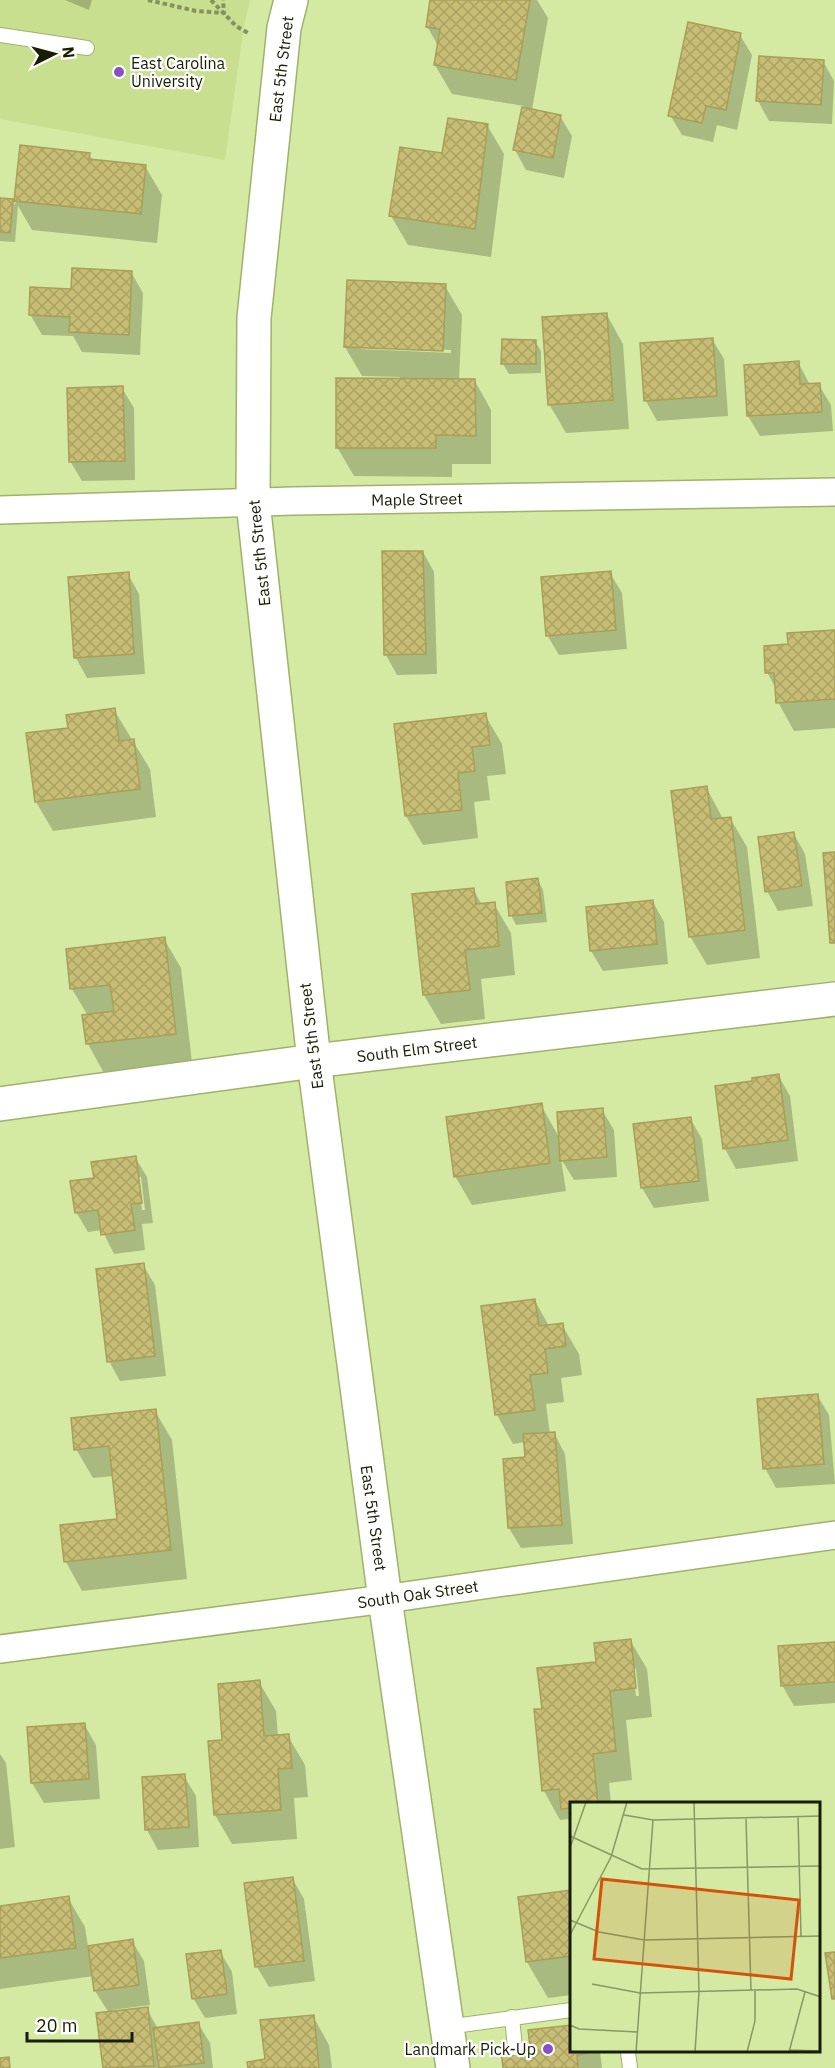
<svg xmlns="http://www.w3.org/2000/svg" width="835" height="2068" font-family="'IBM Plex Sans',sans-serif">
<style>
.built{fill:#c9df90}
.shadow{fill:#0003;fill-rule:evenodd}
.building{fill:url(#building-cross-hatch);stroke:#a99f57;stroke-width:1.5}
.lines{fill:none;stroke-linecap:round;stroke-linejoin:round}
.lane-casing{stroke:#9fb26d;stroke-width:16}
.street-casing{stroke:#9fb26d;stroke-width:30}
.secondary-casing{stroke:#9fb26d;stroke-width:36}
.path{stroke:#83925e;stroke-width:4;stroke-dasharray:4.5 3;stroke-linecap:butt}
.lane{stroke:#fff;stroke-width:14}
.street{stroke:#fff;stroke-width:27}
.secondary{stroke:#fff;stroke-width:33}
.poi-dot{fill:#8650c7;stroke:#fff;stroke-width:2}
.labels{text-anchor:middle;stroke-width:4.5;stroke-linejoin:round;paint-order:stroke}
.poi-label{font-size:16px;fill:#171e03;stroke:#fff;text-anchor:start}
.street-label{font-size:16px;fill:#171e03;stroke:#fff}
.inset-road{fill:none;stroke:#889862;stroke-width:1.5}
.view{fill:#d3530b;fill-opacity:0.15;stroke:#d3530b;stroke-width:3}
.inset-edge{fill:none;stroke:#171e03;stroke-width:3}
</style>
<defs>
<pattern id="building-cross-hatch" width="8" height="8" patternUnits="userSpaceOnUse" patternTransform="scale(1.5)"><rect width="8" height="8" fill="#c7bd74"/><path d="M0 0l8 8M0 8l8-8" fill="none" stroke="#aaa263"/></pattern>
</defs>
<rect width="100%" height="100%" fill="#d4e9a2"/>
<!-- built -->
<path class="built" d="M0,0H250L244,26L225,160L0,119Z"/>
<!-- shadow -->
<path class="shadow" d="M65,0H92L89,10Z
M431,0H537L548,18L532,110L560,116L572,136L564,178L526,170L515,150L524,106L452,94L435,65L438,46L427,26Z
M740,35L752,55L737,130L717,125L713,142L682,135L670,115Z
M823,61L834,81L832,124L769,121L758,101Z
M487,125L504,154L491,257L408,245L391,216Z
M21,147L89,154L93,161L145,166L162,195L157,243L32,230L18,206L15,242L0,241V199L12,200L15,205Z
M131,272L143,293L140,355L82,352L73,336L42,335L30,314L72,290Z
M445,286L462,315L459,381H475L491,410V464H452V477L354,476L337,447L400,380V377L362,376L345,347ZM361,346L451,350V353L361,349Z
M607,315L623,344L629,429L566,433L549,404Z
M712,339L724,359L728,416L657,421L646,401Z
M535,341L541,351V373L509,374L503,364Z
M798,362L810,385H819L831,405L833,431L760,436L748,416Z
M122,388L134,408L135,480L82,481L70,461Z
M423,552L434,572L437,674L397,675L386,655Z
M610,573L622,593L627,649L559,655L547,635Z
M128,574L139,594L145,674L87,678L76,658L69,578Z
M835,631V728L794,731L778,702L776,689L767,672L789,646Z
M114,710L150,769L156,817L53,831L36,802L70,729Z
M485,715L502,744L506,774L487,776L490,800L474,802L478,838L423,845L406,816Z
M706,787L723,819L730,818L747,847L760,958L707,965L690,936Z
M794,834L805,854L813,906L778,911L767,891Z
M538,880L543,890L547,922L516,925L511,915Z
M473,889L482,905L494,904L511,933L515,975L481,979L485,1019L441,1024L424,995L414,895Z
M653,902L664,922L668,964L603,971L591,951Z
M164,939L181,968L192,1062L104,1073L88,1044V1016L72,989Z
M778,1075L790,1096L798,1161L736,1169L725,1149L754,1083Z
M541,1105L560,1139L602,1110L614,1130L617,1177L574,1180L561,1159L566,1191L472,1205L455,1176Z
M690,1118L702,1139L709,1201L654,1208L642,1188L635,1125Z
M135,1157L147,1177L153,1223L142,1224L145,1250L114,1254L102,1230L88,1232L76,1212L95,1179ZM138,1177H141L145,1210H142Z
M143,1265L155,1285L166,1376L120,1381L109,1361Z
M535,1301L549,1326L562,1325L579,1354L582,1375L561,1378L564,1402L546,1404L550,1434L554,1433L565,1454L573,1544L521,1548L509,1528L527,1458L525,1442L513,1444L497,1415Z
M817,1395L829,1415L835,1484L776,1488L765,1468Z
M155,1411L172,1440L187,1579L82,1591L66,1562L119,1520L114,1476L93,1478L76,1449Z
M630,1640L647,1669L652,1717L626,1720L632,1780L609,1783L611,1804H571V1823L568,1819L560,1820L544,1791L543,1710ZM633,1669H636L639,1696H636Z
M835,1644V1703L794,1706L782,1685Z
M259,1682L276,1711L278,1737L288,1736L305,1765L308,1797L294,1798L297,1839L232,1844L215,1815L224,1742Z
M84,1724L96,1745L100,1799L44,1803L32,1783L28,1728Z
M0,1754L6,1763L15,1847L0,1849Z
M184,1776L196,1796L199,1847L158,1850L147,1830Z
M292,1878L304,1899L315,1981L269,1987L257,1967Z
M571,1891V1995L548,1998L527,1962Z
M68,1898L85,1927L88,1947L132,1941L144,1961L150,2005L112,2010V2013L147,2009L158,2029L198,2023L210,2043L213,2068H104L98,2015L109,2013L95,1991L94,1976L0,1989V1907Z
M220,1951L232,1972L237,2014L205,2018L193,1998Z
M313,2016L329,2045L332,2068H249L267,2061Z
M571,2052H600L602,2068H505Z"/>
<!-- building -->
<path class="building" d="M430,0H530L516,80L434,65L440,29L426,27Z
M688,22L741,33L726,110L706,106L702,123L668,116Z
M759,56L824,60L821,105L756,101Z
M522,107L561,115L553,158L513,150Z
M448,118L488,124L475,229L389,216L400,147L442,153Z
M20,145L90,153L89,159L146,165L141,214L14,201Z
M0,198L13,199L10,233L0,232Z
M72,268L132,271L129,335L69,332L70,317L29,315L30,287L71,289Z
M347,280L446,284L443,351L344,347Z
M607,313L613,400L548,405L542,317Z
M713,338L717,396L644,401L640,343Z
M502,339L536,340V364H501Z
M799,361L800,384L820,383L822,412L747,416L744,365Z
M336,378L475,379L476,436L436,435V448H336Z
M123,386L125,461L69,462L67,388Z
M382,551H423L426,654L384,655Z
M611,571L616,630L546,636L541,577Z
M129,572L134,654L74,658L68,577Z
M835,630V699L776,703L774,673H765L764,646L788,644L787,633Z
M115,708L119,741L134,739L140,789L35,802L26,733L68,728L66,715Z
M486,713L490,745L472,747L475,771L458,773L462,810L405,816L394,724Z
M707,786L711,819L731,817L745,930L689,937L671,791Z
M794,832L802,886L765,892L758,837Z
M835,852V943H830L823,853Z
M538,878L542,913L509,916L506,882Z
M474,888L476,904L495,902L499,946L465,950L470,990L423,995L412,894Z
M653,900L657,944L590,951L586,907Z
M165,937L176,1034L86,1044L82,1015L114,1011L110,985L70,989L66,949Z
M779,1074L788,1140L723,1149L715,1086L752,1081V1078Z
M542,1103L550,1163L454,1177L446,1117Z
M603,1108L607,1157L560,1161L557,1112Z
M691,1117L699,1181L641,1188L633,1124Z
M136,1156L142,1203L131,1204L135,1230L101,1235L98,1210L75,1213L70,1181L94,1178L91,1162Z
M144,1263L155,1356L107,1362L96,1269Z
M535,1299L539,1326L563,1323L566,1346L545,1349L548,1373L530,1375L535,1410L495,1415L481,1306Z
M818,1394L824,1464L763,1469L757,1399Z
M156,1409L171,1550L64,1562L60,1525L117,1519L109,1446L74,1450L71,1418Z
M555,1432L562,1525L508,1528L503,1459L525,1457L523,1434Z
M631,1639L636,1688L610,1691L616,1751L593,1754L598,1804H571V1808L561,1809L559,1789L542,1791L534,1709H542L537,1668L596,1662L594,1643Z
M835,1642V1682L781,1686L778,1646Z
M260,1680L264,1736L289,1734L292,1768L278,1769L281,1810L214,1815L208,1741L222,1740L218,1684Z
M85,1723L89,1779L31,1783L27,1727Z
M185,1774L189,1827L145,1830L142,1777Z
M293,1877L304,1961L255,1967L244,1883Z
M571,1890V1956L526,1962L518,1897Z
M69,1896L76,1948L0,1958V1906Z
M133,1939L139,1985L94,1991L88,1946Z
M221,1950L227,1994L192,1999L186,1954Z
M835,1952V1999H832L825,1953Z
M148,2007L154,2066L103,2068L96,2013Z
M314,2015L319,2068H248L247,2062L265,2059L260,2020Z
M199,2022L204,2063L159,2068L153,2028Z
M571,2025V2052H592L577,2055L578,2068H503L501,2050L530,2046L528,2030Z
M9,2057L10,2068H0V2058Z"/>
<g class="lines">
<!-- lane casing -->
<g class="lane-casing">
<path id="lane" d="M0,35L87,48
M512,2017L515,2048
M447,2027L571,2010
M628,2052L630,2068"/>
</g>
<!-- street casing -->
<g class="street-casing">
<path id="street" d="M0,510L293,501L835,492
M0,1649L385,1599L835,1535"/>
</g>
<!-- secondary casing -->
<g class="secondary-casing">
<path id="secondary" d="M291,0L284,28L254,318L253,502L314,1061L385,1599L453,2068
M0,1104L314,1061L835,999"/>
</g>
<!-- path -->
<path class="path" d="M148,0L196,11L224,13L223,0
M211,0L236,26L248,33"/>
<!-- lane -->
<use href="#lane" class="lane"/>
<!-- street -->
<use href="#street" class="street"/>
<!-- secondary -->
<use href="#secondary" class="secondary"/>
</g>
<!-- markers -->
<g class="poi-dot">
<circle cx="119" cy="72" r="6"/>
<circle cx="548" cy="2049" r="6"/>
</g>
<g class="labels">
<!-- poi labels -->
<g class="poi-label">
<text x="131" y="69">East Carolina<tspan x="131" dy="18">University</tspan></text>
<text x="536" y="2055" text-anchor="end">Landmark Pick-Up</text>
</g>
<!-- street labels -->
<g class="street-label">
<text transform="translate(281 69) rotate(-83)" y="6">East 5th Street</text>
<text transform="translate(417 499) rotate(-1)" y="6">Maple Street</text>
<text transform="translate(259 553) rotate(-96)" y="6">East 5th Street</text>
<text transform="translate(311 1036) rotate(-97)" y="6">East 5th Street</text>
<text transform="translate(417 1049) rotate(-7)" y="6">South Elm Street</text>
<text transform="translate(374 1518) rotate(82)" y="6">East 5th Street</text>
<text transform="translate(418 1594) rotate(-8)" y="6">South Oak Street</text>
</g>
</g>
<!-- overview -->
<g transform="translate(570 1802)">
<rect width="250" height="250" fill="#d4e9a2"/>
<path class="inset-road" d="M124,0L129,190L125,250M54,13L83,18L251,14M228,14L231,134M176,17L181,189M0,34L72,67L251,64M0,46L16,0M0,118L29,130L74,138L251,134M0,133L41,55L57,0M22,182L70,191L227,187L251,195M0,223L9,227L67,230M219,248L251,249M66,250L83,18M177,250L185,219V189M219,250L235,190"/>
<path class="view" d="M32,77L229,98L221,177L24,157Z"/>
<rect width="250" height="250" class="inset-edge"/>
</g>
<!-- north arrow -->
<g transform="translate(54 54) rotate(84)" stroke="#ffffff" stroke-width="4.5" paint-order="stroke">
<path d="M0-4.5L10 22L0 15L-10 22Z" fill="#171e03"/>
<text y="-9" font-size="16" font-weight="bold" text-anchor="middle" fill="#171e03">N</text>
</g>
<!-- scale -->
<path d="M27 2032v9h105v-9" fill="none" stroke="#171e03" stroke-width="3"/>
<text x="36" y="2032" font-size="18" fill="#171e03" stroke="#ffffff" stroke-width="4.5" paint-order="stroke">20 m</text>
</svg>
